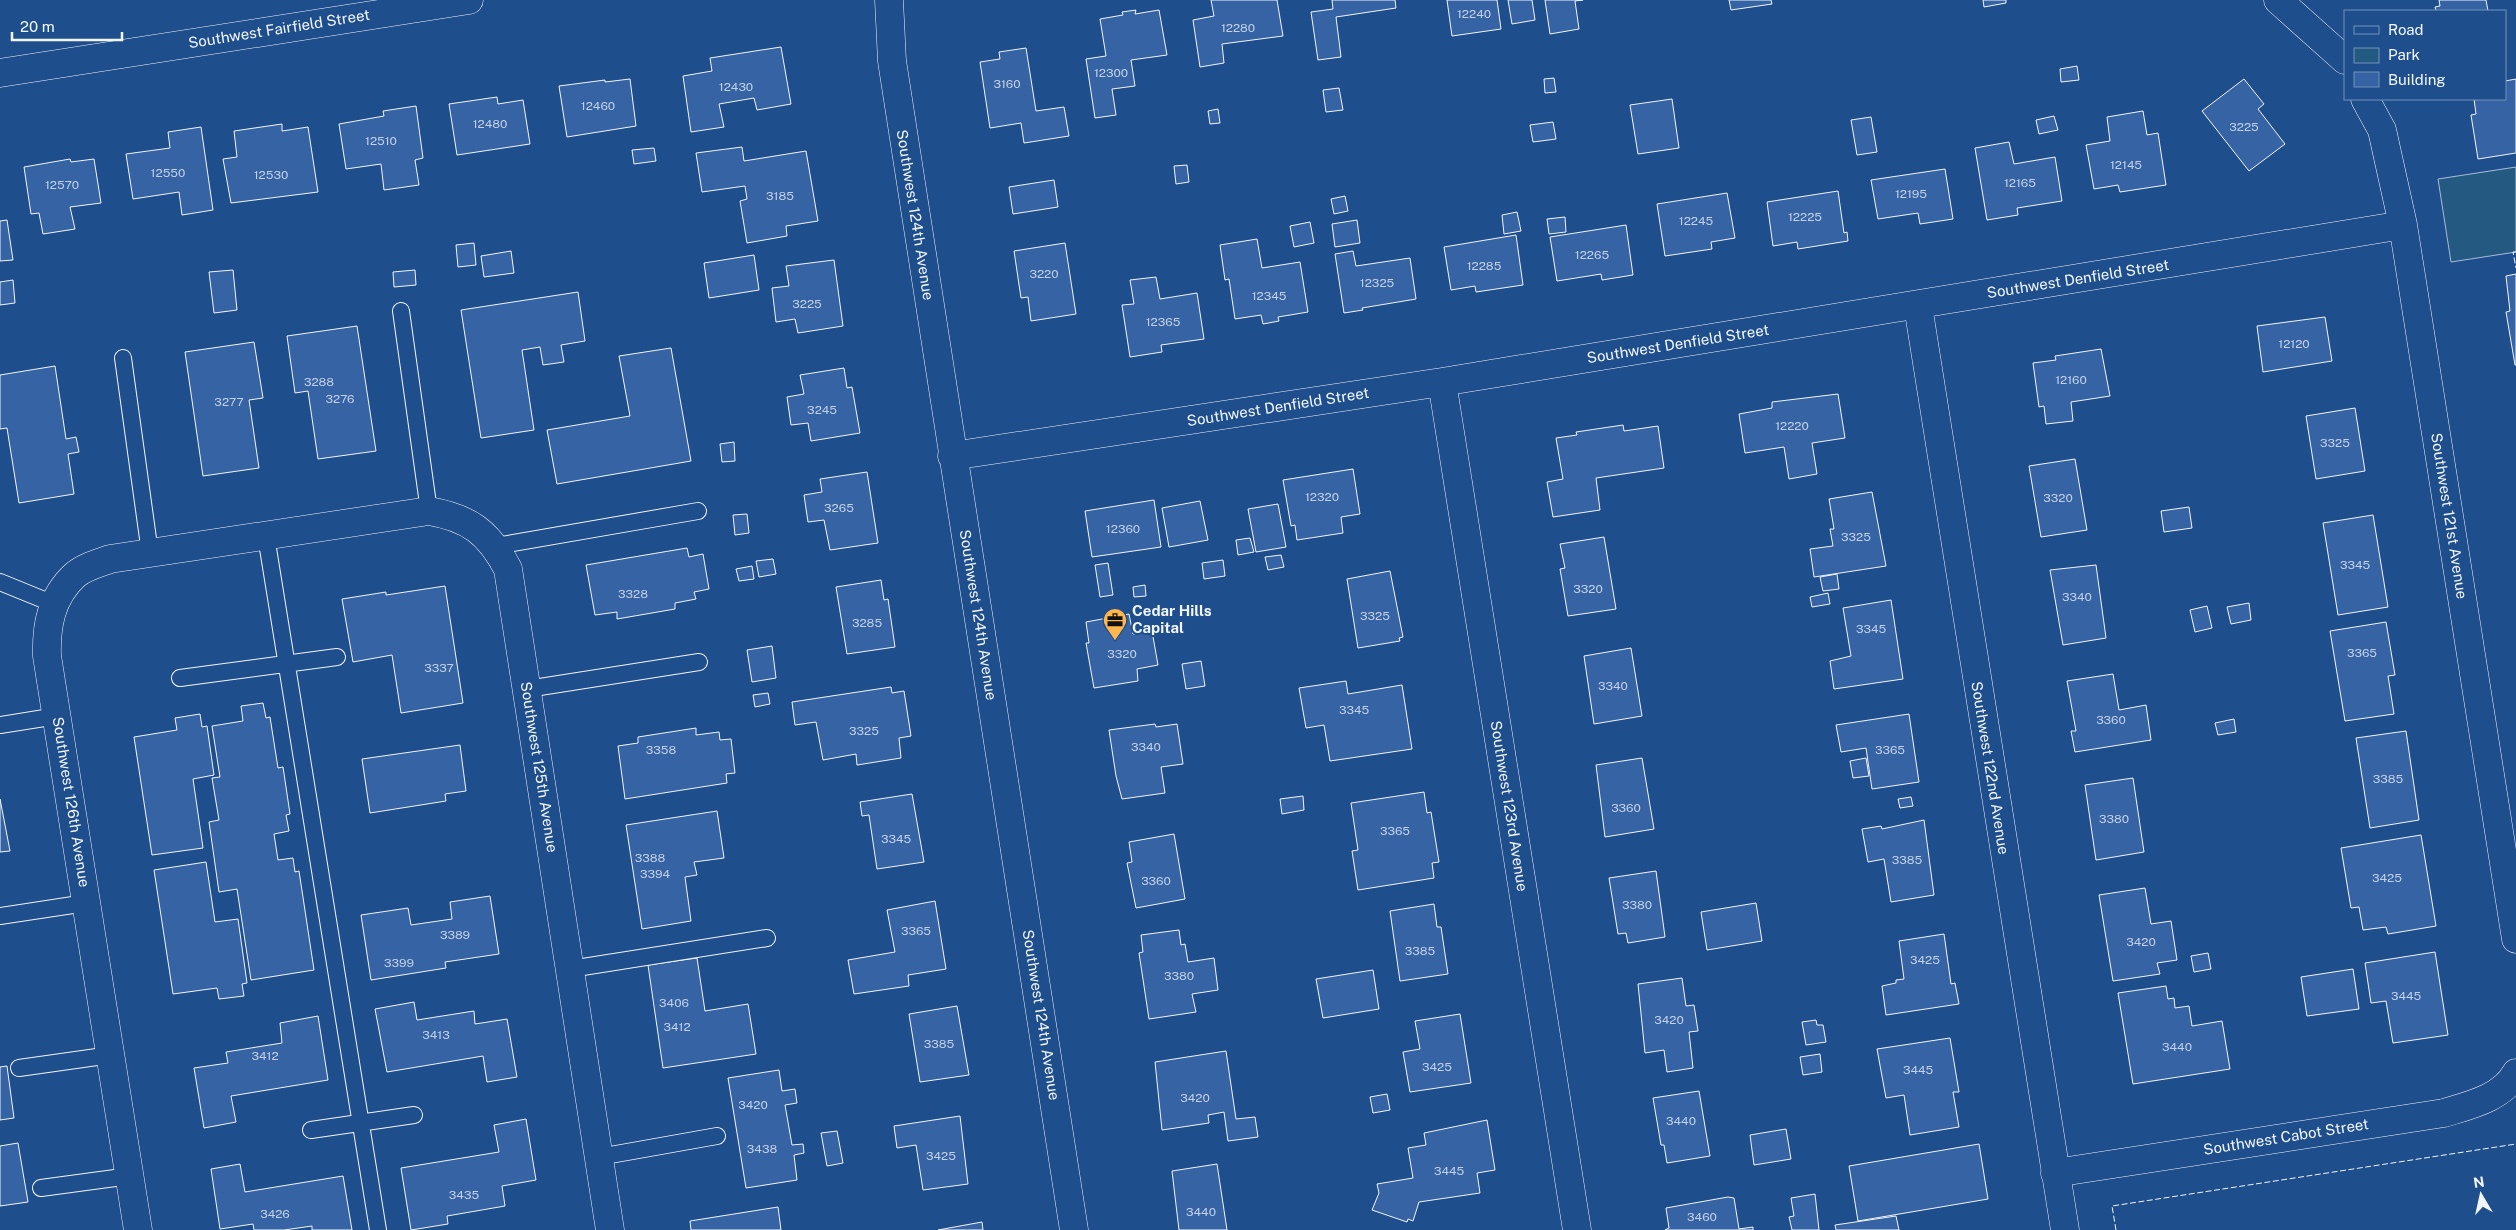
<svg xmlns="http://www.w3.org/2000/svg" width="2516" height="1230" font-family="'Public Sans',sans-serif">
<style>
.green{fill:#245a82;stroke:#a8bbd7}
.building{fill:#3563a3;stroke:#f2f6ff}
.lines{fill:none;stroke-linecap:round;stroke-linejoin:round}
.lane-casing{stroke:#f2f6ff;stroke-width:18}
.street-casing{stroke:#f2f6ff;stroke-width:29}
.lane{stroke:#1f4e8c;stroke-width:16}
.street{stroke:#1f4e8c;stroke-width:28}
.fence{stroke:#f2f6ff;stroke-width:1;stroke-dasharray:6 2.5;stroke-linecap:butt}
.labels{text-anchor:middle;stroke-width:4;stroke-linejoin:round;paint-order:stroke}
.number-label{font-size:12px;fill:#c3d1e8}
.street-label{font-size:15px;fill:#f2f6ff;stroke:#1f4e8c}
.poi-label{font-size:15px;font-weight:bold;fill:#f2f6ff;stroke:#1f4e8c;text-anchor:start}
</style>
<rect width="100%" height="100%" fill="#1f4e8c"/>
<!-- green -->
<path class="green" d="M2516,167V252L2451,262L2438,179Z"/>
<!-- building -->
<path class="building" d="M1211,0H1277L1283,36L1222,44L1224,63L1200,67L1193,20L1214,16Z
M1332,0H1395L1396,8L1336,17L1341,57L1318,60L1311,12L1333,9Z
M1447,0H1497L1501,29L1452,36Z
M1508,0H1532L1535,20L1512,24Z
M1545,0H1583L1575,1L1579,29L1550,34Z
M1729,0H1771L1772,4L1731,10Z
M1983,0H2006V3L1984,7Z
M2439,0H2486L2488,11H2436L2435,7L2440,6Z
M1136,10L1135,14L1159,10L1167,55L1131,60L1135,86L1112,89L1116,115L1095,118L1086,59L1106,56L1100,19L1123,15L1122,12Z
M781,47L791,104L757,110L754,98L719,104L724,127L691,132L683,76L712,71L710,58Z
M1026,48L1036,111L1064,107L1069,136L1024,143L1021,123L990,128L980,62L1000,59L999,52Z
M2077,66L2079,80L2061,82L2060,69Z
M1554,78L1556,92L1545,93L1544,79Z
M630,79L636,126L567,137L559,86L605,80V82Z
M2244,79L2264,104L2258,109L2285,144L2249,171L2202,111Z
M2516,79V153L2478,159L2471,115L2476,114L2474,99H2505V81Z
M1339,88L1343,110L1326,112L1323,90Z
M497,97L498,104L523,100L530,144L457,155L449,104Z
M1672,99L1679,148L1638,154L1630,105Z
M416,106L423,158L415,160L419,185L384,190L381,164L346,169L339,124L384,116L383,111Z
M1218,109L1220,123L1210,124L1208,111Z
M2143,111L2147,135L2158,133L2166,185L2120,192L2118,185L2094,189L2086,145L2110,141L2107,117Z
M2054,116L2058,130L2039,134L2036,120Z
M1871,117L1877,152L1857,155L1851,120Z
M1553,122L1556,139L1533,142L1530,125Z
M282,124V131L308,127L318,192L231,203L223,159L237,157L234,131Z
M201,127L213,210L182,215L179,192L133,199L126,154L170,148L168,132Z
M2009,142L2014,164L2055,157L2062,201L2017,208L2018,215L1987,220L1975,148Z
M742,147L744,161L806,151L818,221L786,226L787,236L747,243L740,201L747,199L745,186L702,192L696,153Z
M654,148L656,161L634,164L632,150Z
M70,159L71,162L94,159L101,203L70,207L75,229L43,234L39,213L31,214L24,167Z
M1187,165L1189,182L1176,184L1174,166Z
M1945,169L1953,219L1920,224L1918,213L1878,219L1871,180Z
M1054,180L1058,207L1013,214L1009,187Z
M1838,191L1844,233L1847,232L1848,241L1798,249L1797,242L1773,246L1767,202Z
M1727,193L1735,238L1711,242L1712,249L1665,256L1657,204Z
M1345,196L1348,211L1334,214L1331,199Z
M1517,212L1521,231L1504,234L1502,215Z
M1565,217L1566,232L1549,234L1547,219Z
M7,220L13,260L0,261V221Z
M1357,220L1360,243L1335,247L1332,224Z
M1310,222L1314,243L1294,247L1290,226Z
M1626,225L1633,275L1602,280L1601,274L1557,281L1550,237Z
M1516,235L1523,285L1476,292L1475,286L1451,290L1444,247Z
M1257,239L1262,268L1300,262L1308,312L1278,317L1279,321L1263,324L1261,315L1235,319L1229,279L1225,280L1220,245Z
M474,243L476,265L458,267L456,245Z
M1065,243L1076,314L1031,321L1028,297L1021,298L1014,251Z
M511,251L514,273L484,277L481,256Z
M1353,251L1356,266L1410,258L1416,299L1362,308L1363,310L1344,313L1335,254Z
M754,255L759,290L709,298L704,263Z
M834,260L843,326L798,333L795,319L776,322L772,288L789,286L786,266Z
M233,270L237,310L214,313L209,272Z
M415,270L416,285L394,287L393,272Z
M2516,274V365H2515L2506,312L2510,311L2506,276Z
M1156,277L1160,299L1197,293L1204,339L1161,345L1162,352L1130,357L1122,305L1134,304L1130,280Z
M13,280L15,303L0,305V282Z
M578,292L585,341L561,345L564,362L543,365L540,347L522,350L534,430L481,438L461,310Z
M2325,317L2332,361L2263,372L2257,326Z
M357,326L376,451L318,459L308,391L295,393L287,336Z
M254,342L263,398L249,400L259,468L203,476L185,352Z
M671,348L691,461L557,484L547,430L630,416L619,356Z
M2101,349L2110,396L2071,402L2073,421L2046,424L2044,406L2039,407L2033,363L2056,360L2055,356Z
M55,366L66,439L76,437L79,452L68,454L74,494L19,503L7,428L0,429V375Z
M844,368L847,388L852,387L860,433L811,441L808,423L791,425L787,397L804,394L800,375Z
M1838,394L1845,438L1812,443L1817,474L1789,479L1784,447L1745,453L1739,414L1772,408V402Z
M2355,408L2365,471L2316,479L2306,416Z
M1623,425L1624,431L1658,426L1664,468L1596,478L1600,510L1553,517L1547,482L1563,479L1556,438L1577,435L1576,432Z
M734,442L735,461L722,462L720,444Z
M2075,459L2087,530L2041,537L2029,466Z
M1353,469L1360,514L1341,517L1343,533L1297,540L1295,525L1291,526L1283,480Z
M867,472L878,543L830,550L824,520L808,522L804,495L822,492L820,479Z
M1872,492L1886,566L1814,577L1810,549L1833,546L1830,529H1834L1829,499Z
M1154,500L1161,547L1092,557L1085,511Z
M1200,501L1208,540L1169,547L1162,508Z
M1278,504L1286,547L1256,552L1248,509Z
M2189,507L2192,528L2164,532L2161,511Z
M747,514L749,533L735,535L733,515Z
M2373,515L2388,607L2338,615L2323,523Z
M1604,537L1616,609L1568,616L1560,569L1565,568L1560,544Z
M1250,538L1254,552L1238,555L1236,540Z
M687,548L689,557L703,554L709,589L694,592L696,599L675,603V609L617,619V612L595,615L586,565Z
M1281,555L1284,567L1268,570L1265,557Z
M773,559L776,574L759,577L756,561Z
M1223,560L1225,576L1204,579L1202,563Z
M1108,563L1113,595L1100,597L1095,565Z
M2096,565L2106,638L2063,645L2050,570Z
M752,566L754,579L739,581L736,569Z
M1390,571L1403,637L1399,638L1400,641L1358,648L1347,579Z
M1837,574L1839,589L1823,591L1820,577Z
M881,580L884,600L888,599L895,647L847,654L836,587Z
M1145,585L1146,596L1134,597L1133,587Z
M445,586L463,703L401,713L392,655L353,662L342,599L386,592V595Z
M1828,593L1830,604L1812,607L1810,597Z
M1891,600L1903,679L1834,689L1830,661L1851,656L1843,608Z
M2249,603L2251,620L2231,624L2227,607Z
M2207,606L2212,628L2195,632L2190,610Z
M1129,614L1133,634L1152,631L1158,665L1137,669L1138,681L1094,688L1086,643H1089L1086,622Z
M2386,622L2395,675L2388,676L2394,714L2345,721L2330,631Z
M772,646L776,678L752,682L747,650Z
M1631,648L1642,716L1594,724L1584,656Z
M1201,661L1205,686L1186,689L1182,664Z
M2113,674L2119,710L2146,705L2151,740L2075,752L2071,731H2076L2067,681Z
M1346,681L1348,694L1402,685L1412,749L1330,761L1324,725L1306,728L1299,688Z
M891,687L892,693L904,691L911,736L899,738L901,758L857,765L856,754L823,760L816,722L795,725L792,702Z
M768,693L770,704L755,707L753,695Z
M263,703L266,718L270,717L278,768L283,767L290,814L286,815L289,831L274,834L278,860L293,858L295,872L299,871L314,970L251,980L237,889L219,892L209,822L219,820L212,778L220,777L212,726L243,721L241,706Z
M200,714L202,727L207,726L214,775L193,779L203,848L152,855L134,737L177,730L175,718Z
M1909,714L1919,782L1872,789L1866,748L1841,752L1836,725Z
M2234,719L2236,732L2218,735L2215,723Z
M1155,724L1156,727L1177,724L1183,764L1161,767L1165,793L1122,799L1116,776L1109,730Z
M696,728V735L719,732L720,740L731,739L735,773L726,774L727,783L625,799L618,746L638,743V737Z
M2406,731L2419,820L2370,828L2356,738Z
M460,745L466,791L445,794L446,801L370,813L362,759Z
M1642,758L1654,829L1605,837L1596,765Z
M1866,758L1869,776L1853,778L1850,761Z
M2133,778L2144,852L2096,860L2085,785Z
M1424,792L1427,813L1431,812L1439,862L1432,863L1434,878L1358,890L1352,851L1358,850L1351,803Z
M912,794L924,862L877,869L869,815L862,816L860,802Z
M1303,796L1304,810L1282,814L1280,799Z
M1911,797L1913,806L1900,808L1898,799Z
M0,799L10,851L0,852Z
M717,811L724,858L694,862L697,875L685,877L691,921L642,929L626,825Z
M1924,820L1934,895L1891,902L1884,859L1868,862L1862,829L1881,826L1882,829Z
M1174,834L1185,899L1136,908L1127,863L1132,862L1129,842Z
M2421,835L2436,926L2388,934L2386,927L2363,930L2359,907L2351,908L2341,848Z
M206,862L215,922L238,919L247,983L242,984L244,996L219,999L217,988L173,994L154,870Z
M1656,871L1665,937L1628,943L1626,933L1618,934L1609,878Z
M2145,888L2151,924L2171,921L2177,960L2157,963L2160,974L2113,981L2099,895Z
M490,896L499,954L445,962L446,968L371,980L361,915L408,908L411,925L452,919L450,902Z
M935,901L946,969L908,975L909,986L854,994L848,960L895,952L887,910Z
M1756,903L1762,941L1707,950L1701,912Z
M1434,904L1437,927H1441L1448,974L1400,981L1390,911Z
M1179,930L1181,945L1185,944L1188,962L1214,958L1218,990L1192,994L1196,1012L1149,1019L1139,953L1143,952L1141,935Z
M1944,934L1951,984L1955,983L1959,1004L1886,1015L1882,986L1896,983V980L1904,979L1899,941Z
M2435,952L2448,1035L2393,1043L2386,1001L2371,1003L2365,963Z
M2208,953L2211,969L2194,972L2191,956Z
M697,958L705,1011L748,1004L756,1054L663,1068L648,965Z
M2353,969L2359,1009L2307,1016L2301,977Z
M1373,970L1379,1009L1323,1018L1316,979Z
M1682,978L1686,1006L1694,1005L1698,1031L1689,1032L1693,1068L1667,1072L1664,1050L1645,1053L1638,984Z
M2166,986L2168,999L2174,998L2175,1008L2189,1006L2192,1026L2222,1021L2230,1069L2133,1084L2118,993Z
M414,1002L417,1020L474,1011L475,1024L507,1019L517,1077L487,1082L483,1056L387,1072L375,1009Z
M957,1006L969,1075L920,1082L909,1014Z
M1460,1014L1471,1083L1410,1092L1403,1052L1420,1049L1415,1021Z
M318,1016L328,1080L231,1096L236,1122L204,1128L194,1068L228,1063L226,1052L282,1043L280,1023Z
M1816,1020L1817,1025H1823L1826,1042L1806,1045L1802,1022Z
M1950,1038L1959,1092H1953L1959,1127L1910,1135L1904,1095L1886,1098L1877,1049Z
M1226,1051L1236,1119L1255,1117L1258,1137L1228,1141L1224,1112L1208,1115L1209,1123L1162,1130L1155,1062Z
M1820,1054L1822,1072L1803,1075L1800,1057Z
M7,1066L14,1118L0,1120V1067Z
M779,1070L782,1091L795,1089L797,1103L785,1105L792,1145L803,1144L804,1153L794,1155L797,1180L746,1188L728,1078Z
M1699,1091L1710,1156L1667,1163L1664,1145H1661L1653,1098Z
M1387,1094L1390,1110L1373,1113L1370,1097Z
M960,1116L968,1184L923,1190L916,1145L897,1148L894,1126Z
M526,1119L536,1180L502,1186L505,1206L447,1216L448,1224L411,1230L401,1168L499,1152L494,1125Z
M1487,1120L1495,1170L1477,1173L1480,1193L1419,1202L1413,1221L1408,1219L1407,1222L1372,1210L1379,1193L1377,1184L1413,1178L1408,1148L1426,1145L1424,1133Z
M1786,1129L1791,1159L1754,1165L1750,1135Z
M837,1131L843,1163L827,1166L821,1133Z
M18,1143L28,1202L0,1206V1146Z
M1979,1144L1988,1199L1858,1221L1849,1166Z
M240,1164L245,1192L343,1176L352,1230H312V1226L284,1230H254L253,1224L220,1229L211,1169Z
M1217,1164L1227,1230H1179L1172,1171Z
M1815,1194L1819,1230H1792L1789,1217L1794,1216L1791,1198Z
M1728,1197L1734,1198L1739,1229L1753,1227V1230H1665L1669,1228L1666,1208Z
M778,1207L781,1230H691L690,1221Z
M1896,1216L1899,1230H1836L1835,1225Z
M982,1222L983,1230H938Z"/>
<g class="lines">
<!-- lane casing -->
<g class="lane-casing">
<path id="lane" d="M401,311L429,511
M123,358L150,553
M266,536L378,1230
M496,546L698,511
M0,582L54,604
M180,678L337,657
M527,689L699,662
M0,725L57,716
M0,916L86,903
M570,969L767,938
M19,1068L111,1055
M311,1130L414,1115
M599,1157L717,1136
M41,1188L130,1176"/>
</g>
<!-- street casing -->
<g class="street-casing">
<path id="street" d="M889,0L892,61L1074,1230
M2278,0L2345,60
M0,73L469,0
M2365,99L2382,130L2403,225L2516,939
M1918,306L2065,1230
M1442,382L1577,1230
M952,456L1442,382L2403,225
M2055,1173L2444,1113C2470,1105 2502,1098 2516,1073
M138,1230L47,656C46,626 51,597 75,575C84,567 99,563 110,559L429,511C470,518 489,533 508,569L610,1230"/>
</g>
<!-- lane -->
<use href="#lane" class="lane"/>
<!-- street -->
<use href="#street" class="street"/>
<!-- fence -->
<path class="fence" d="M2516,252H2513L2516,268
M2116,1230L2112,1206L2516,1144"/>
</g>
<!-- icons -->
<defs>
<g id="office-pin" transform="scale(1.25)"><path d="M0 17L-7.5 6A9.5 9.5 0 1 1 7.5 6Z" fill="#ffb74d" stroke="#1f4e8c"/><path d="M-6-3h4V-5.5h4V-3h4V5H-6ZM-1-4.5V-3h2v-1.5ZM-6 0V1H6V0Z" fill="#111"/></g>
</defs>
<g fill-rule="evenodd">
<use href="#office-pin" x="1115" y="620"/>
</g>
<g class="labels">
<!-- number labels -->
<g class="number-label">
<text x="1474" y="18">12240</text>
<text x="1238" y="32">12280</text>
<text x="1111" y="77">12300</text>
<text x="1007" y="88">3160</text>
<text x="736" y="91">12430</text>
<text x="598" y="110">12460</text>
<text x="490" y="128">12480</text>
<text x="2244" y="131">3225</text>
<text x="381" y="145">12510</text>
<text x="2126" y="169">12145</text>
<text x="168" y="177">12550</text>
<text x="271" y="179">12530</text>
<text x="2020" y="187">12165</text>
<text x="62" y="189">12570</text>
<text x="1911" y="198">12195</text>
<text x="780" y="200">3185</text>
<text x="1805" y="221">12225</text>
<text x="1696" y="225">12245</text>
<text x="1592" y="259">12265</text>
<text x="1484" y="270">12285</text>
<text x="1044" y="278">3220</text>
<text x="1377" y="287">12325</text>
<text x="1269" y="300">12345</text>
<text x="807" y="308">3225</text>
<text x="1163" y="326">12365</text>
<text x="2294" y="348">12120</text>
<text x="2071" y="384">12160</text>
<text x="319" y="386">3288</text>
<text x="340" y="403">3276</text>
<text x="229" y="406">3277</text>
<text x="822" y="414">3245</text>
<text x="1792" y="430">12220</text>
<text x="2335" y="447">3325</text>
<text x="1322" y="501">12320</text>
<text x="2058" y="502">3320</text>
<text x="839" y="512">3265</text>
<text x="1123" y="533">12360</text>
<text x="1856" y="541">3325</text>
<text x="2355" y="569">3345</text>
<text x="1588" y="593">3320</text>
<text x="633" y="598">3328</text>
<text x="2077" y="601">3340</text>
<text x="1375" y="620">3325</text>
<text x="867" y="627">3285</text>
<text x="1871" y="633">3345</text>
<text x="2362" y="657">3365</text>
<text x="1122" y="658">3320</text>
<text x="439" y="672">3337</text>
<text x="1613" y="690">3340</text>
<text x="1354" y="714">3345</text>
<text x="2111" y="724">3360</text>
<text x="864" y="735">3325</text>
<text x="1146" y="751">3340</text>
<text x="661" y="754">3358</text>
<text x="1890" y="754">3365</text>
<text x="2388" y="783">3385</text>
<text x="1626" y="812">3360</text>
<text x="2114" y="823">3380</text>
<text x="1395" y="835">3365</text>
<text x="896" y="843">3345</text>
<text x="650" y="862">3388</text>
<text x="1907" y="864">3385</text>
<text x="655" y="878">3394</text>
<text x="2387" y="882">3425</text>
<text x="1156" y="885">3360</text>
<text x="1637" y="909">3380</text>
<text x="916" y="935">3365</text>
<text x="455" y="939">3389</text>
<text x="2141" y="946">3420</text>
<text x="1420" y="955">3385</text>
<text x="1925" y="964">3425</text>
<text x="399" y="967">3399</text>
<text x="1179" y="980">3380</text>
<text x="2406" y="1000">3445</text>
<text x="674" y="1007">3406</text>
<text x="1669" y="1024">3420</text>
<text x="677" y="1031">3412</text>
<text x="436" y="1039">3413</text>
<text x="939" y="1048">3385</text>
<text x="2177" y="1051">3440</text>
<text x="265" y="1060">3412</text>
<text x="1437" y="1071">3425</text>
<text x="1918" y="1074">3445</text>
<text x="1195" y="1102">3420</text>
<text x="753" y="1109">3420</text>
<text x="1681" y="1125">3440</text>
<text x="762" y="1153">3438</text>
<text x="941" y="1160">3425</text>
<text x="1449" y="1175">3445</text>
<text x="464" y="1199">3435</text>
<text x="1201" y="1216">3440</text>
<text x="275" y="1218">3426</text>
<text x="1702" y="1221">3460</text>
</g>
<!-- street labels -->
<g class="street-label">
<text transform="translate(279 29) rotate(-9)" y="5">Southwest Fairfield Street</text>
<text transform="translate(915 215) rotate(81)" y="5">Southwest 124th Avenue</text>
<text transform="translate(2078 279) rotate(-9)" y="5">Southwest Denfield Street</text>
<text transform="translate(1678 344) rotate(-9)" y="5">Southwest Denfield Street</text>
<text transform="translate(1278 407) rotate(-9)" y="5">Southwest Denfield Street</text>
<text transform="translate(2449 516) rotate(81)" y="5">Southwest 121st Avenue</text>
<text transform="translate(978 615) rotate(81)" y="5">Southwest 124th Avenue</text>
<text transform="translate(539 767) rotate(81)" y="5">Southwest 125th Avenue</text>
<text transform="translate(1990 768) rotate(81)" y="5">Southwest 122nd Avenue</text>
<text transform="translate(71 802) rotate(81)" y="5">Southwest 126th Avenue</text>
<text transform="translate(1509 806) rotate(81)" y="5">Southwest 123rd Avenue</text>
<text transform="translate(1041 1015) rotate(81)" y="5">Southwest 124th Avenue</text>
<text transform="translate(2286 1137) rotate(-9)" y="5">Southwest Cabot Street</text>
</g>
<!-- poi labels -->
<g class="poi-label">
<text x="1132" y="616">Cedar Hills<tspan x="1132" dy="17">Capital</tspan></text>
</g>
</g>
<!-- legend -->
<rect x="2344" y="10" width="162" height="90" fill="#1f4e8c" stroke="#7391ba"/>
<rect x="2354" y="26" width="25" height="8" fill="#1f4e8c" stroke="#7391ba"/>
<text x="2388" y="35" font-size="15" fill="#f2f6ff">Road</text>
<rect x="2354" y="48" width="25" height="15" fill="#245a82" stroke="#7391ba"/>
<text x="2388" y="60" font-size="15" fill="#f2f6ff">Park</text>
<rect x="2354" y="72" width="25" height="15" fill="#3563a3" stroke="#7391ba"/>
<text x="2388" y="85" font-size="15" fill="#f2f6ff">Building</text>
<!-- north arrow -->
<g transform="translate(2481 1195) rotate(351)" stroke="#1f4e8c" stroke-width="4" paint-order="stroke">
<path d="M0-4L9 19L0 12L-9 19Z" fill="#f2f6ff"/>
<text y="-8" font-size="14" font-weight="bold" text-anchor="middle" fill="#f2f6ff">N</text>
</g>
<!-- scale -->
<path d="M12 32v8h110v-8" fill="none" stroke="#f2f6ff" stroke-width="2.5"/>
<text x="20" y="32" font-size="15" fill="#f2f6ff" stroke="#1f4e8c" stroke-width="4" paint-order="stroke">20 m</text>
</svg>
